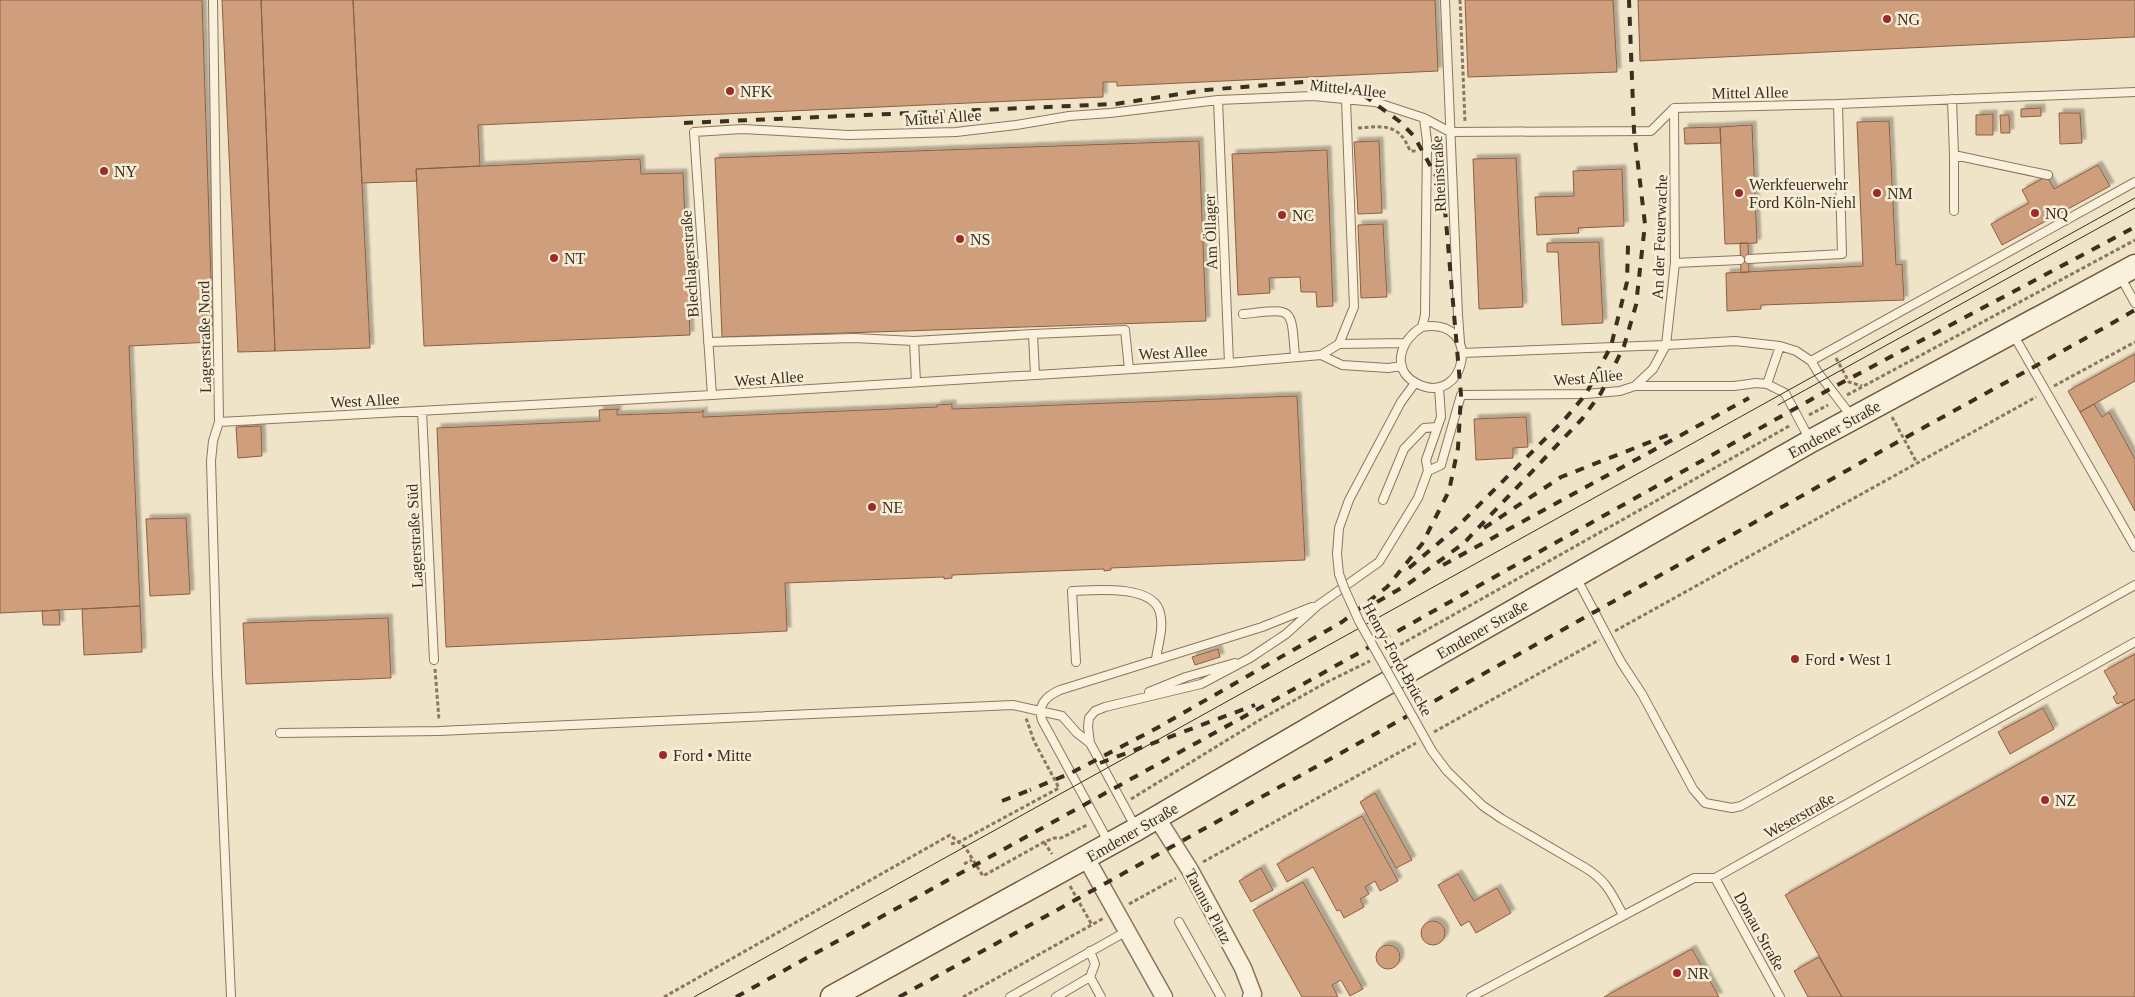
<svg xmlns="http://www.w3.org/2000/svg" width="2135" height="997" font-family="'Times New Roman',serif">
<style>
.building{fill:#cf9f7d;stroke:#8d5f41;filter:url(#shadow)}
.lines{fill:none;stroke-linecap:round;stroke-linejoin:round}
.lane-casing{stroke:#8d765c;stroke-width:10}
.street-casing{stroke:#8d765c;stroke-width:19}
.secondary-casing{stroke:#6f573f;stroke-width:25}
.path{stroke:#8d765c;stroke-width:3;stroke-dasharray:4 2.5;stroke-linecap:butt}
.lane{stroke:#faf1dc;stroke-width:8}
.street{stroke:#faf1dc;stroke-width:16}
.secondary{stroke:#faf1dc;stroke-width:22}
.tram{stroke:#3d2e20;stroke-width:1}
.rail{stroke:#3d2e20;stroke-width:4;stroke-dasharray:9 9;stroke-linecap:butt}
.lane-bridge-casing{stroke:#8d765c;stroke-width:10;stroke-linecap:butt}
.lane-bridge{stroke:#faf1dc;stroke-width:8}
.poi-dot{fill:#9e2a2b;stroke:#f7eed8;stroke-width:2}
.labels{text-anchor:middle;stroke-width:5;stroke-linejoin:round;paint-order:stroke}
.poi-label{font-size:16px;fill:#3d2e20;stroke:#f7eed8;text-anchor:start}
.street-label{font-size:16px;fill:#3d2e20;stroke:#f7eed8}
</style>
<defs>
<filter id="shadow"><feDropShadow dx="4" dy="-4" stdDeviation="1" flood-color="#0004"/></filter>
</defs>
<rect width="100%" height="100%" fill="#f0e4c8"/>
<!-- building -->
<path class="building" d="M0,0H202L213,342L129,346L140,606L0,613Z
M222,0H261L275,351L238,352Z
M261,0H353L370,348L275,351Z
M353,0H1435L1438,71L1117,86V82H1103V97L478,125L480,166L416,169L417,181L362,183Z
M1465,0H1613L1617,72L1468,77Z
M1638,0H2135V37L1640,61Z
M2041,108V116L2021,117V109Z
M2059,113H2080L2082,143L2060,144Z
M1993,114V135H1976V115Z
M2000,115H2009L2010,133H2001Z
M1889,121L1896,265L1902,264L1904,300L1761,305V309L1727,311L1726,273L1863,266L1857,122Z
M1752,125L1757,243L1725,244L1720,127Z
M1720,127L1721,143L1685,144L1684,128Z
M1199,141L1206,321L722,337L715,158Z
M1379,141L1382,213L1358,214L1354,142Z
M1327,150L1333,306L1317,307L1316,292H1301L1300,277L1269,278L1270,293L1238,295L1232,154Z
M1516,158L1523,307L1479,309L1473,159Z
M640,159L641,174L683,173L690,335L424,346L416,169Z
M2098,165L2110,186L2002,245L1991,224L2029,203L2022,190L2047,176L2054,189Z
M1622,169L1624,226L1578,228L1579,233L1537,235L1535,197L1574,196L1573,171Z
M1383,224L1387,297L1361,298L1358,225Z
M1599,242L1603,323L1562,325L1558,252H1547V243Z
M1740,243H1748L1749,272L1741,273Z
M2135,354V381L2080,412L2068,391Z
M1297,396L1305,560L1111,568V570L1104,571V569L952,575V578L944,579V577L785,583L787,631L446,647L437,428L600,421L599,410L619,409L617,410V415L702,412L703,410V417L937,407V405L952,404V409Z
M2094,404L2102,417L2109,412L2135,459V511L2080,412Z
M1526,417L1528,447L1513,448V458L1476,460L1474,419Z
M261,426L262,456L238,458L236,427Z
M186,518L190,594L150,596L146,519Z
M140,606L142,652L84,655L82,609Z
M59,610L60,625H43L42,611Z
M388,618L391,678L246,684L243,623Z
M1218,649L1220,657L1195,665L1192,657Z
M2135,654V699L2124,705L2122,702L2117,704L2113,697L2117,694L2104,671Z
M2135,699V997H1842L1785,895Z
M2043,708L2054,729L2010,754L1998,732Z
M1375,793L1412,860L1396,868L1360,802Z
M1362,816L1398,881L1380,891L1375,881L1365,887L1369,894L1360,899L1364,907L1344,918L1340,910L1337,911L1313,867L1287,882L1277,864Z
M1261,868L1273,890L1251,902L1239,881Z
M1458,874L1474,901L1497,888L1511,913L1476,933L1469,921L1461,926L1438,885Z
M1303,882L1363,989L1350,996L1341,980L1332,985L1338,997H1302L1253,910Z
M1421 933a12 12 0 1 1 24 0a12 12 0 1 1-24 0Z
M1376 957a12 12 0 1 1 24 0a12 12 0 1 1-24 0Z
M1692,949L1719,997H1604Z
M1819,957L1842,997H1808L1794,971Z"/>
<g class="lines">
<!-- lane casing -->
<g class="lane-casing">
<path id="lane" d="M213,0L219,422L213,441L211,461L217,673L231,997
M1445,0L1458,315L1460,342
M1952,99L1954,155L2048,175
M1218,100L1229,363
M1954,211V155
M1749,259L1842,254L1838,104
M1675,263L1740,260
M2120,276L2135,303
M1243,314C1294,309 1291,305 1295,357
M1422,327C1485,316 1466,410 1416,383C1390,369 1401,339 1422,327L1425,315L1427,141L1424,118
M2013,334L2135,547
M708,342L854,338L914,341
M1339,344L1354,307L1346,100
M1462,353L1666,345L1735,341L1780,346L1796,351L1811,361L1819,374L1852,417
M1321,355L1342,365L1388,368L1402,366
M1811,361L2135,182
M1035,375L1033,334L1125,330L1129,369
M916,382L914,341L1033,334
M1767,384L1780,346
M1635,386L1653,369L1666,345L1675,263L1674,108
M712,395L694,132L743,129L848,135L956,132L1016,125L1069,116L1110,113L1218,100L1313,96L1375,102L1424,118L1450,132L1651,131L1674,108L1838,104L2135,92
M1461,395L1586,394L1620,391L1635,386H1734L1756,383L1767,384L1785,393L1810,440
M1401,402L1415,383
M422,411L434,660
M219,422L712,395L1229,363L1321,355L1339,344L1404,343
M1428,471L1441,465L1461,395
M1383,500L1404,449L1424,428L1437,427
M1576,577L1621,662L1642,694L1693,789L1705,803L1732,808L1741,806L2135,585
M1076,662L1072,591C1094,590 1154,584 1160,613C1164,628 1158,644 1156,659
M1149,692L1186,677L1235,663
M280,733L439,731L1013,705L1062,716L1077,733L1090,743
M1136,828L1090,743L1088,727L1089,718L1095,711L1105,707L1201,684L1250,658L1286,634L1317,606L1379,562L1418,498L1428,471L1426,460L1441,417L1439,387
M1109,843L1042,720C1037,704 1047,696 1060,690L1262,627L1312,607
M1584,867C1606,880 1611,892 1623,915
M1715,878L1780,997
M1179,922L1221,997
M1090,977L1101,997
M1010,997L1127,931
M1056,997L1090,977L1095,964L1090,951
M1471,997L1694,878H1715L2135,642"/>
</g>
<!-- street casing -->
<g class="street-casing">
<path id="street" d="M1157,818L1190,870L1243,968L1253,994L1251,997
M1086,858L1164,997"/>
</g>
<!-- secondary casing -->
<g class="secondary-casing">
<path id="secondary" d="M832,997L1137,829L1370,693L1811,441L2135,266"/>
</g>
<!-- path -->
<path class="path" d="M1460,0L1465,122
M1358,128C1384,126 1399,123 1410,151H1417
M1836,358L1849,382L1862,386
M2054,386L2135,342
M1847,395L2135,240
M1809,415L1828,405
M1892,417L1917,463
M1615,631L2036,397
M1389,651L1791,425
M435,669L439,720
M1434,732L1599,640
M1131,799L1263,718L1327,682L1370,661
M1044,842L1052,854
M951,844L959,842L1059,788L1034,741L1026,718
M1203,862L1416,743
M964,864L972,860
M1070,886L1092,925
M1129,904L1176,878
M664,997L950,835L965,847L983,876L1044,842L1054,838H1061L1087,825
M963,997L1104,918"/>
<!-- lane -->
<use href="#lane" class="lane"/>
<!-- street -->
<use href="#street" class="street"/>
<!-- secondary -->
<use href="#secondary" class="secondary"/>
<!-- tram -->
<path class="tram" d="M1778,405L2135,208
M694,997L2135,198"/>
<!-- rail -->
<path class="rail" d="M684,123L1115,104L1206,90L1314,81L1362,94L1399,121L1414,136L1436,176L1444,198L1461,395L1458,448L1449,491L1422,544L1387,587L1342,622L1157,728L1071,773L1030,790
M1484,528L1561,477L1673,433
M1443,565L1749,398
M1409,568L1455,529L1565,419L1586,394L1611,346L1627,282L1628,245
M1377,602L1408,584L1464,543L1582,419L1601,393L1624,346L1636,305L1645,224L1634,131L1629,0
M1100,763L1255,705
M1002,801L1035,788
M736,997L1314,678L1830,389L2135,227
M899,997C1221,820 1542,642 1862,462C1952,411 2045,362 2135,310"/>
<!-- lane-bridge casing -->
<g class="lane-bridge-casing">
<path id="lane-bridge" d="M1401,402L1349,500L1339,528L1337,554L1339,574L1345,590L1359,621L1432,751L1447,771L1483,806L1502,819L1584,867"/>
</g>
<!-- lane-bridge -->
<use href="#lane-bridge" class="lane-bridge"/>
</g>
<!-- markers -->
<g class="poi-dot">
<circle cx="1887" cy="19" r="5"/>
<circle cx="730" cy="91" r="5"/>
<circle cx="104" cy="171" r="5"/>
<circle cx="1739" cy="193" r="5"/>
<circle cx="1877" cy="193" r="5"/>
<circle cx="2035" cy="213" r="5"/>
<circle cx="1282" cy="215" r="5"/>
<circle cx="960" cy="239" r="5"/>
<circle cx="554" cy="258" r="5"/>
<circle cx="872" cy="507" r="5"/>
<circle cx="1795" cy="659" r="5"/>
<circle cx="663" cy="755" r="5"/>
<circle cx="2045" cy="800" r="5"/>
<circle cx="1677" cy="973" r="5"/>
</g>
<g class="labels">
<!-- poi labels -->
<g class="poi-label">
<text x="1897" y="25">NG</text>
<text x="740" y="97">NFK</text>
<text x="114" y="177">NY</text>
<text x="1749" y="190">Werkfeuerwehr<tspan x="1749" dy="18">Ford Köln-Niehl</tspan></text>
<text x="1887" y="199">NM</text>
<text x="2045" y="219">NQ</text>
<text x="1292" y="221">NC</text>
<text x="970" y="245">NS</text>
<text x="564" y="264">NT</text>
<text x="882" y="513">NE</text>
<text x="1805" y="665">Ford • West 1</text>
<text x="673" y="761">Ford • Mitte</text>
<text x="2055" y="806">NZ</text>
<text x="1687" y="979">NR</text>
</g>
<!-- street labels -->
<g class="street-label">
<text transform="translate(1348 88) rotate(6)" y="6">Mittel Allee</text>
<text transform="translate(1750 92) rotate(-1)" y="6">Mittel Allee</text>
<text transform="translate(943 117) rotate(-4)" y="6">Mittel Allee</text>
<text transform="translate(1438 174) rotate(-93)" y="6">Rheinstraße</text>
<text transform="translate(1210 232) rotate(-92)" y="6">Am Öllager</text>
<text transform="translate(1659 237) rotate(-88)" y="6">An der Feuerwache</text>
<text transform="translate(689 264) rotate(-94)" y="6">Blechlagerstraße</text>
<text transform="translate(204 337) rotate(-91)" y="6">Lagerstraße Nord</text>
<text transform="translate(1173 352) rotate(-3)" y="6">West Allee</text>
<text transform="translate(1588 377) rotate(-5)" y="6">West Allee</text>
<text transform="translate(769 378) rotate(-4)" y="6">West Allee</text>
<text transform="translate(365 400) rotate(-3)" y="6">West Allee</text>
<text transform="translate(1834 429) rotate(-29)" y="6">Emdener Straße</text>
<text transform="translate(414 536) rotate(-93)" y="6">Lagerstraße Süd</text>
<text transform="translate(1482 629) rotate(-30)" y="6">Emdener Straße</text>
<text transform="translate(1398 659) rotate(61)" y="6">Henry-Ford-Brücke</text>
<text transform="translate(1799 815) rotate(-29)" y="6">Weserstraße</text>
<text transform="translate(1132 832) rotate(-30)" y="6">Emdener Straße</text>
<text transform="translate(1209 906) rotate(62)" y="6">Taunus Platz</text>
<text transform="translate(1760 931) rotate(61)" y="6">Donau Straße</text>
</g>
</g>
</svg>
